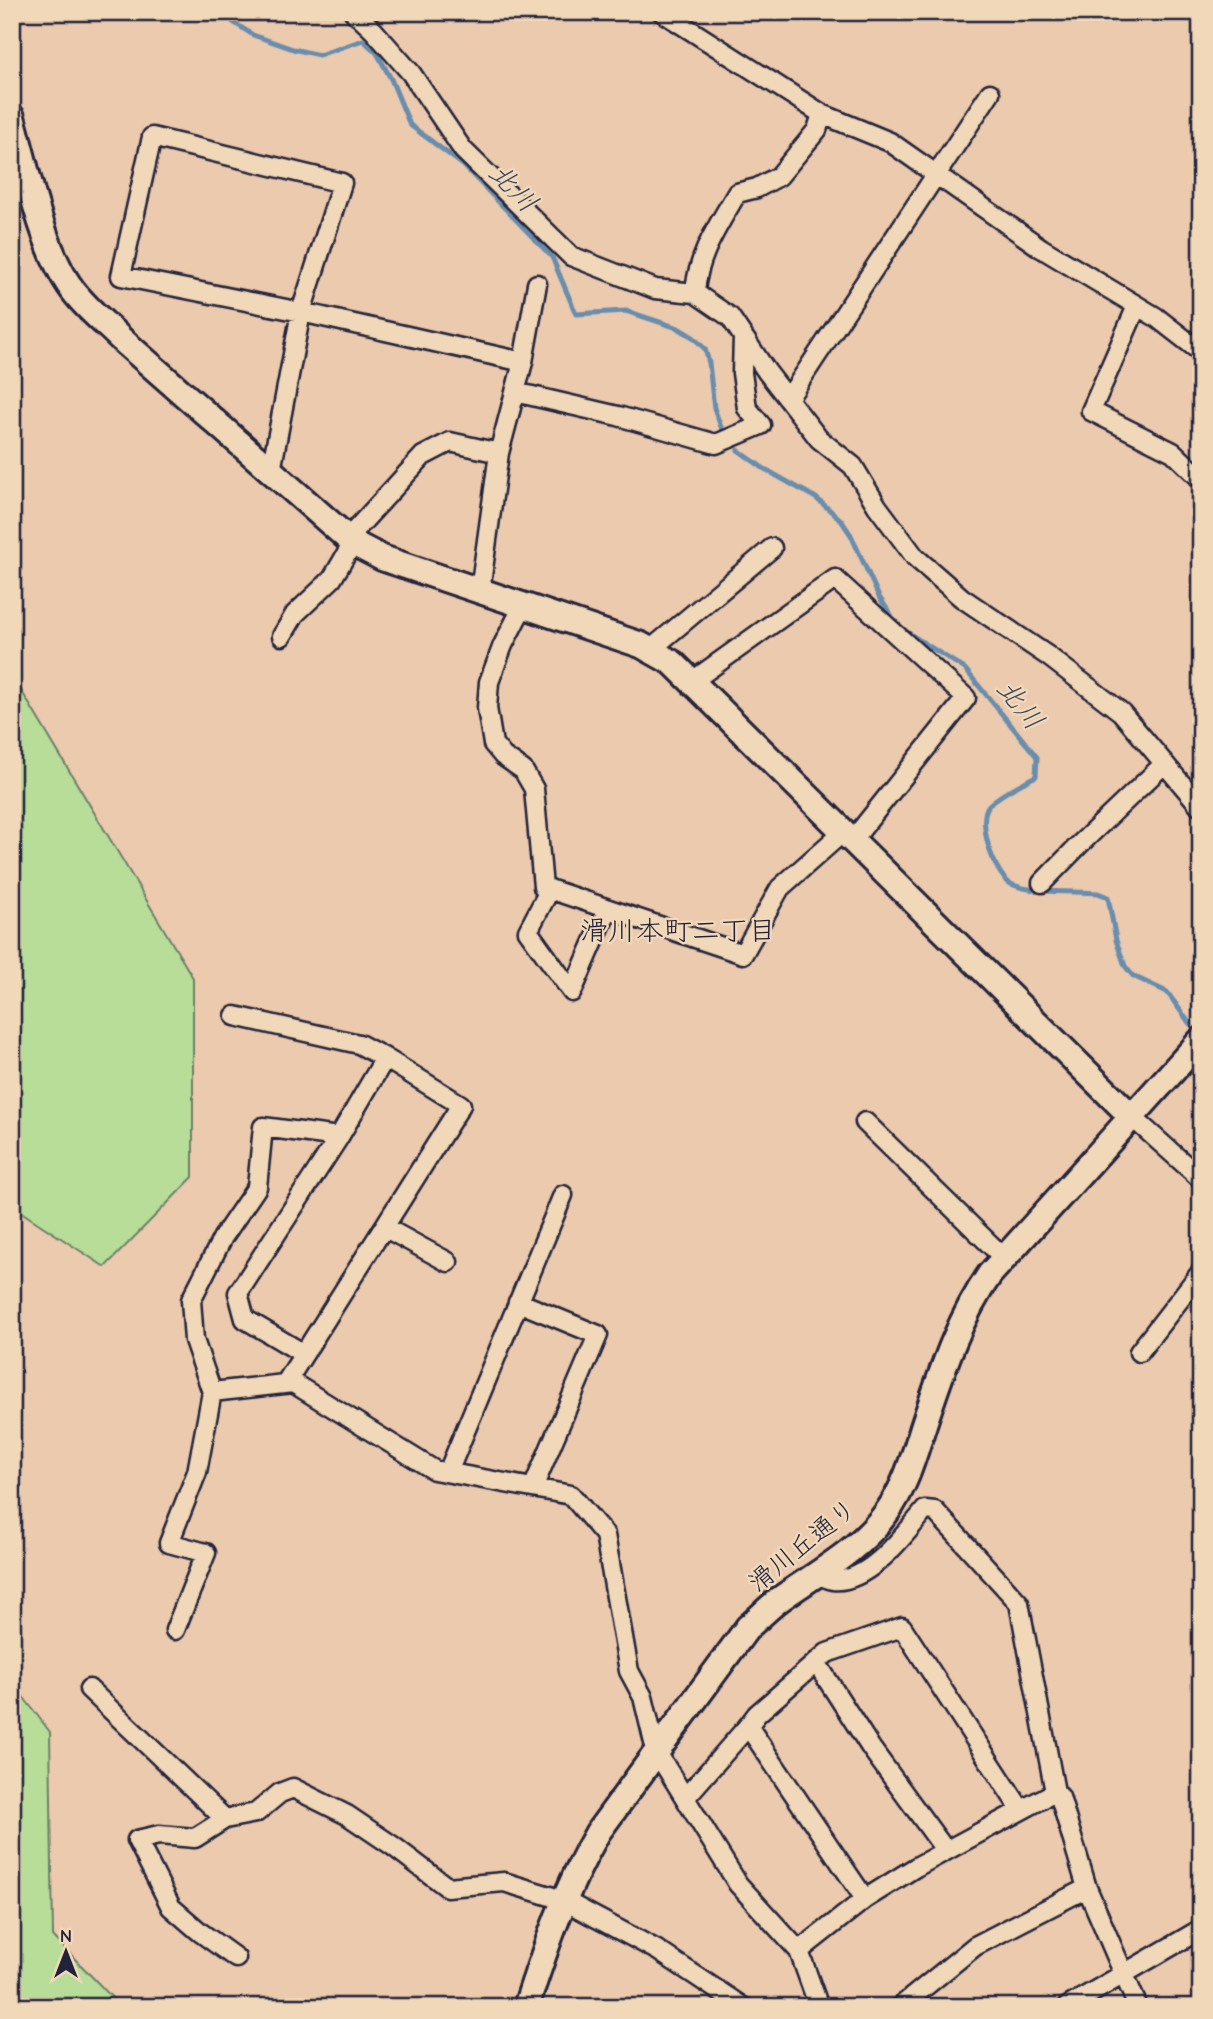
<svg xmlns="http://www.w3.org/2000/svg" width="1213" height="2019" font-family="'Comic Neue','Klee One',sans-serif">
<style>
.green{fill:#b7dd98;stroke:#6c806a;stroke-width:2}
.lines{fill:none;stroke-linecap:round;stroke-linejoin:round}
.stream{stroke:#698dad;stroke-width:5}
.street-casing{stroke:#22223b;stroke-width:23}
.secondary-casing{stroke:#22223b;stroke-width:30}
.street{stroke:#f0d8b8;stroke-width:18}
.secondary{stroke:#f0d8b8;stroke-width:24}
.labels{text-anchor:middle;stroke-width:5;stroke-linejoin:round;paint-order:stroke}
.street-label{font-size:26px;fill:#22223b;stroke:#f0d8b8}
.water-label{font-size:28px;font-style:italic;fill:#3a4661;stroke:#f0d8b8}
.neighbourhood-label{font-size:28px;fill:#22223b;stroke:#f0d8b8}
</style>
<rect width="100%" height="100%" fill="#ebcaae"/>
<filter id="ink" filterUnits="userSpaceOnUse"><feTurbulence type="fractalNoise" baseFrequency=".0143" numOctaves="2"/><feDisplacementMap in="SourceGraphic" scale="14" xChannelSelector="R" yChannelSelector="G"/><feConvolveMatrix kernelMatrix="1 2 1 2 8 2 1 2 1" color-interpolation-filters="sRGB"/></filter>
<g filter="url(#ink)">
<!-- green -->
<path class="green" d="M12,675L193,978V1177L105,1267L12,1206Z
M12,1682L50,1732L53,1936L121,2007H12Z"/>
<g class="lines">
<!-- stream -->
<path class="stream" d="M228,12L233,22L253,35L293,49L319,55L363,40L377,53L391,79L410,125L463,165L552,257L576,314L626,311L678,328L693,337L705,349L709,363L714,408L724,435
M738,450L763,468L816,498L841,520L851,535L879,597L899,627L965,669L1037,757L1036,776C1021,784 1001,793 989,805C976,820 994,875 1011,884C1034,894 1073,891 1098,893L1108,897L1116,940L1125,966L1133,976L1167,992L1190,1024"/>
<!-- street casing -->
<g class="street-casing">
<path id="street" d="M354,12L374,31L411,73L463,150L571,256L655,289L695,293L730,317L767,372L819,439L853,466L877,506L915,557L962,598L1048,656L1121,712L1201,807
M662,12L822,114L890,142L1041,248L1156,317L1201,352
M695,293C697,256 719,224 737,193L757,188L779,176L817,130L822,114
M1137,306L1091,411L1173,452L1201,479
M515,392L618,416L716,444L761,425L747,408L742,373L743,336
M788,399L990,93
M271,471L301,312L342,183L152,137L121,276L301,312L523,362
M348,538L423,456L450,442L499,453
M480,591L499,453L523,362L537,284
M523,606L503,645L489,682L487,708L493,744L503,756L523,770L534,789L543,887L743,954L780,888L843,832
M282,636L295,614L332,579L353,543
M650,650L772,548
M691,682L835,579L966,698L852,841
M1042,883L1079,845L1164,764
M550,889L528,931L572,992L608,909
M235,1016L359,1044L385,1058
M1131,1116L1201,1179
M865,1122L1004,1258
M384,1227L448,1262
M518,1302L598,1335L533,1488
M1139,1352L1201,1272
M304,1354L245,1319L238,1293L339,1137
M212,1392L194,1340L191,1300L223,1237L257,1187L263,1127L339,1137L385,1058L461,1105L285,1384
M451,1465L563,1195
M817,1575C822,1576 828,1579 833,1580C868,1584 905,1534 925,1510L935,1511L1019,1603L1055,1792
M175,1630L206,1553L169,1543L197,1472L212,1392L293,1383L434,1470L571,1495L605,1535L629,1671L643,1697L656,1751L738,1884L799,1951L819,2007
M816,1662L871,1748L946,1851
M89,1689L225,1819L256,1813L280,1793L293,1788L347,1815L393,1846L447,1887L504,1882L563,1900L657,1950L743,2007
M685,1798L748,1726
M225,1819L195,1838L159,1835L137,1840L171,1907L200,1932L236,1958
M865,1899L748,1726L757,1714L827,1653L902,1627L1021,1810
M799,1951L865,1899L916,1867L1055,1792L1060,1797L1087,1888
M900,2007L975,1946L1087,1888L1138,2007
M1067,2007L1201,1929"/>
</g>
<!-- secondary casing -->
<g class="secondary-casing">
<path id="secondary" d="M12,117C26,166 41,244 69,285C83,306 104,322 121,339L353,543L382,558L641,645L673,663L1131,1116
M526,2007C546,1946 566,1887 598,1832L748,1627C759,1618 769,1607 780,1599C818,1572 859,1551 887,1512C906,1486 914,1455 924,1424C942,1371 958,1320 990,1274L1201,1040"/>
</g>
<!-- street -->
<use href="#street" class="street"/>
<!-- secondary -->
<use href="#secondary" class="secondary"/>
</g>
</g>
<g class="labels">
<!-- street labels -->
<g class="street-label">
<text transform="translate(802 1545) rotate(-39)" y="9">滑川丘通り</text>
</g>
<!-- water labels -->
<g class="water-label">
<text transform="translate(514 187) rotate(46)" y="10">北川</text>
<text transform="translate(1021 704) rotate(51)" y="10">北川</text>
</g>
<!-- neighbourhood labels -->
<g class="neighbourhood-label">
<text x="678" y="940">滑川本町二丁目</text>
</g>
</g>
<!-- margin -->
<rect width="1213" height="2019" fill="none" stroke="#f0d8b8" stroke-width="42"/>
<rect x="21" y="21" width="1171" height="1977" fill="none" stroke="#22223b" stroke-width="2.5" filter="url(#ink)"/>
<!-- north arrow -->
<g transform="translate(66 1952)" stroke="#f0d8b8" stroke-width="5" paint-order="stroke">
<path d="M0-5L12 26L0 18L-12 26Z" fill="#22223b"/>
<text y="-10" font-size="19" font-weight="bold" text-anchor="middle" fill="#22223b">N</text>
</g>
</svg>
